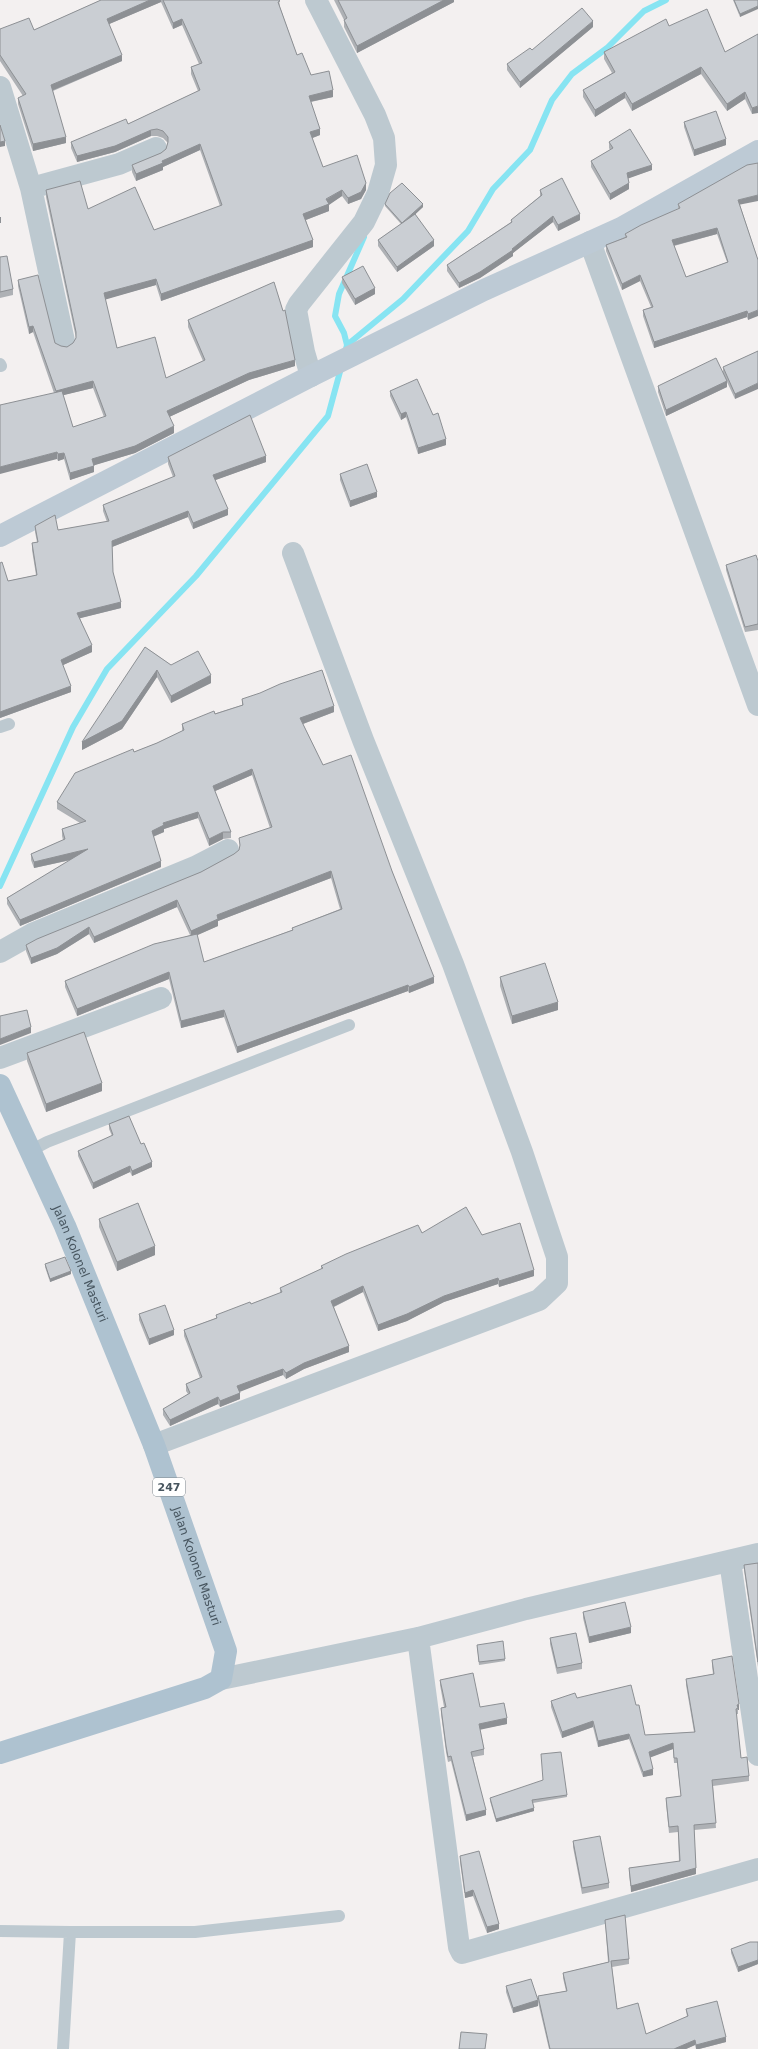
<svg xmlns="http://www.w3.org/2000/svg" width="758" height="2049" font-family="'DejaVu Sans',sans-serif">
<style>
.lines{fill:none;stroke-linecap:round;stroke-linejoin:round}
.stream{stroke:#87e4f2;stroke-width:6}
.lane{stroke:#bdc9d0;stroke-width:12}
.street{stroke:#bdc9d0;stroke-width:22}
.secondary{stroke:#bdcad5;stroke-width:22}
.primary{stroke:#aec2d0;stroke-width:22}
.wall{fill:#aeb1b5;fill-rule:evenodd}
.shaded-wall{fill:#8d9094}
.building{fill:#caced3;stroke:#8d9094;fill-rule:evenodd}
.labels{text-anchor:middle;stroke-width:3;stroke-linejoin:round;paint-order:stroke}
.shield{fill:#fff;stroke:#7e888f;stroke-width:1}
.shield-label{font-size:11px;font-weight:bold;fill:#47555f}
.street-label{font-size:12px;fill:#47555f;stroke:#fff}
</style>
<rect width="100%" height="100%" fill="#f3f0f0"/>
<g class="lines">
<!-- stream -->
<path class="stream" d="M347,345L344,333L335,316L339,294L364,237
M345,353L347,345L403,299L468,231L493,189L530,150L552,100L572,74L607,48L644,11L666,0
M0,886L73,727L107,669L196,576L328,416L341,368"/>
<!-- lane -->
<path class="lane" d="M0,364L1,366
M0,727L9,724
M30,1151L47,1142L349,1025
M0,1931L70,1932L63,2049
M70,1932H195L339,1916"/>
<!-- street -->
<path class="street" d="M0,87L31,188L64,341
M31,188L119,164L156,148
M590,242L758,705
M311,376L304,352L296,310L299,304L364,222L378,193L386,165L384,138L375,115L316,0
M0,952L32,934L195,867L228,850
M0,1058L161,998
M154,1445L539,1300L557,1283V1257L522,1152L453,964L363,740L293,553
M730,1561L758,1755
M418,1638L459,1947L462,1953L758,1869
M221,1679L418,1638L526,1609L758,1554"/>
<!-- secondary -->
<path class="secondary" d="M0,536L311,376L484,290L621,228L758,151"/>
<!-- primary -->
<path class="primary" id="s1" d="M0,1085L65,1226L154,1445L226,1651L221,1679L205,1688L0,1753"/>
</g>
<!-- wall -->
<path class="wall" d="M101,0H279L280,7L297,55L311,75L333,97L311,102L320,135L312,138L323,167L366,190L361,199L348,204L342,196L329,204V211L306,220L313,247L161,301L156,285L105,299L117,348L166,378L203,361L188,327V320L295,366L249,380L169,417L174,433L135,453L94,465V472L70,480L64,459L58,461L57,459L54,393L33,332L29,334L18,286V280L55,343L61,346L67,347L73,343L76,338L46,197V190L88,209L154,230L220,206L200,150L163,167V170L136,181L132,172V165L161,153L166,149L168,143L163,138L157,136H151L115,152L77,162L71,148V142L128,124L198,91L191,74V67L199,64L182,25L173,29L161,2L109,24L122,61L53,91L66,143L33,151L18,104V98L23,96L0,61V29L34,30ZM93,388L104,417L73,427L63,395Z
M334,0H454V2L357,53L344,27V20Z
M733,0H758L740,17Z
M669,26L725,52L758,34L752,114L745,99L727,111L701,74L632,111L625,98L595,117L583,97V90L612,73L604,59V52Z
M593,27L520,88L507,70V64L532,50Z
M684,122L726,145L694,156L684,127Z
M609,142L652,170L628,178L629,189L610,200L591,167V161L610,150L609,148Z
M540,190L580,220L558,231L553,222L513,253V256L480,278L459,288L447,271V265L511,222V220L540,196Z
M385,204L423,207L415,214L434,246L397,272L378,246V240L401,224L385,206Z
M678,204L740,205L758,260L748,320L747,317L654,348L643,316V310L651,307L640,281L622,290L606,251V245L625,237V234L678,209ZM717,234L727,262L686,277L674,246Z
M0,257L13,289V295L0,298Z
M342,277L375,294L355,305L342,283Z
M758,351L735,399L727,382V387L666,416L658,392V386L723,372V367Z
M390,391L446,445L418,454L406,417L401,420L390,396Z
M168,457L266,462L215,480L228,515L193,529L188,517L112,547L113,572L121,608L80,618L92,652L63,665L71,692L0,718V563L8,581L36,575L32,550V543L37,542L35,532V526L58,530L107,522L103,511V505L173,477L168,464Z
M340,474L377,497L350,507L340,480Z
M758,561V630L745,632L726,570V565Z
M145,647L171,665L211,683L171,703L157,677L122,729L82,750Z
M242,699L334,712L303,724L323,765L392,871L434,983L409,993L408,991L237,1053L224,1017L181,1028L169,979L77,1016L65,987V981L190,935L177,907L94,943L89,934L57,954L31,964L26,951V945L201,872L234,854L239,850L240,847L239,838L270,828L252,775L215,791L231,832V838L223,839L209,846L198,818L164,829V832L153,837L161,867L20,926L7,904V898L71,860L34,868L31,860V854L63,840L62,836V829L80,823L57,809V802L134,752L157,743L182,731V724L242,705ZM331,878L340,909L292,928V930L204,962L197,935L218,926V921Z
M500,977L558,1010L512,1024L500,986Z
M27,1053L102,1091L46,1112L27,1061Z
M109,1124L141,1144L152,1167L132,1176L130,1172L93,1189L78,1156V1151L112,1136L109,1129Z
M99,1219L155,1255L117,1271L99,1227Z
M422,1233L482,1235L534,1276L499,1287L498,1284L444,1302L407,1321L378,1331L363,1292L334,1307L349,1352L304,1369L286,1379L283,1375L240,1391V1399L220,1407L218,1404L170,1426L163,1415V1409L188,1394L186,1391V1384L200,1378L184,1336V1330L216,1318V1315L251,1304L280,1293V1288L321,1269V1266Z
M45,1264L71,1274L50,1282L45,1267Z
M139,1314L174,1335L149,1345L139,1320Z
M758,1563V1667L744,1570V1565Z
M583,1612L631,1633L589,1643L583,1618Z
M550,1638L582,1663V1669L557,1674L550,1644Z
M477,1645L505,1659V1661L479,1665Z
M712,1660L739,1710H738V1714H736L741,1758L749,1776V1781L713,1786L716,1828L694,1830L696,1874L631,1892L629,1874V1868L679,1862L678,1832L669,1833L666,1803V1798L681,1796L677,1763H674L673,1749L650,1757L653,1775L643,1777L629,1739L598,1747L593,1727L562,1738L551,1707V1701L577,1698L636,1705L645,1735L694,1732L686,1685V1679L713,1674L712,1666Z
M440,1680L480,1707L507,1724L480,1729L484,1749V1755L473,1757L486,1815L466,1821L451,1761L448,1762L446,1752L441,1714V1708L444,1707L440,1685Z
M567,1795V1797L533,1803L534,1811L496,1822L490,1801V1798Z
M573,1841L609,1883V1888L582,1894L573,1847Z
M460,1856L499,1929L487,1933L473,1896L465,1898L460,1862Z
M605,1920L629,1959V1964L612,1967L617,2009L646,2034L687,2017L686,2009L726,2042L699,2049H696L695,2045L686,2049H549L538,2002V1996L566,1991L563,1978V1973L608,1962Z
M758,1942V1964L738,1972L731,1953V1949Z
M506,1986L538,2006L513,2013L506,1992Z"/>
<!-- shaded-wall -->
<path class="shaded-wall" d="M150,0H161V2L107,25V19Z
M444,0H454V2L357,53V46Z
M758,6V9L740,17V14Z
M182,19V25L173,29V23Z
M593,21V27L520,88V82Z
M122,55V61L51,91V85Z
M701,67V74L632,111V104Z
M333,90V97L309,102V96Z
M625,92V98L595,117V110Z
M745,92V99L727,111V104Z
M758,106V113L752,114V108Z
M320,129V135L310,139V132Z
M151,130V136L115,152L77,162V156Z
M66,137V143L33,151V144Z
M726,139V145L694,156V150Z
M5,141V146L0,147V142Z
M200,144V150L163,167V170L136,181V174L162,161Z
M652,165V170L627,179V173Z
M366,183V190L361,199L348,204V198Z
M629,183V189L610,200V194Z
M342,190V196L329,205V204V211L303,221V214Z
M758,195V201L738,205V200Z
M423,204V207L403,226V223Z
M580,214V220L558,231V225Z
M553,216V222L513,253V256L480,278L459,288V283L512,249Z
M0,217H1V223H0Z
M717,228V234L672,246V240Z
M313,240V247L161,301V294Z
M434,240V246L397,272V267Z
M640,275V281L622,290V284Z
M156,279V285L104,300V293Z
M375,288V294L355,305V299Z
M758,310V316L748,320V314Z
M747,311V317L654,348V342Z
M33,326V332L29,334V327Z
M295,360V366L249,380L167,418V411L249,373Z
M93,381V388L56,397V391Z
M727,381V387L666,416V410Z
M758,383V389L735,399V394Z
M406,412V417L401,420V414Z
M174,426V433L135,453L92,466V459Z
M446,439V445L418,454V448Z
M57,452V459L0,474V467Z
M64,453V459L58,461V454Z
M266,456V462L213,481V475Z
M94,466V472L70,480V473Z
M377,492V497L350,507V501Z
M228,509V515L193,529V523Z
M188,511V517L112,547V541Z
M121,602V608L77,619V613Z
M92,645V652L61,666V660Z
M157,670V677L122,729L82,750V742Z
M211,675V683L171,703V696Z
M71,686V692L0,718V712Z
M334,706V712L300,725V718Z
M252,769V775L213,792V786Z
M198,812V818L164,829V832L152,837V831L163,823Z
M223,832V839L209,846V839Z
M88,849V856L34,868V862Z
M161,861V867L20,926V920Z
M331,871V878L218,921V926L191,938V931L217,915Z
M177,900V907L94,943V937Z
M89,927V934L57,954L31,964V958Z
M169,972V979L77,1016V1009Z
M434,977V983L409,993V987Z
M408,985V991L237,1053V1047Z
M558,1002V1010L512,1024V1016Z
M224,1010V1017L181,1028V1021Z
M31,1027V1033L0,1045V1039Z
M102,1083V1091L46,1112V1104Z
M152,1162V1167L132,1176V1171Z
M130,1166V1172L93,1189V1183Z
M155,1246V1255L117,1271V1262Z
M534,1270V1276L499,1287V1281Z
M71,1271V1274L50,1282V1279Z
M498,1278V1284L444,1302L407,1321L378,1331V1325L444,1296Z
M363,1286V1292L331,1308V1301Z
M174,1330V1335L149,1345V1339Z
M349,1346V1352L304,1369L286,1379V1373L304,1363Z
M283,1369V1375L237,1393V1386Z
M240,1393V1399L220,1407V1401Z
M218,1397V1404L170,1426V1420Z
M631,1627V1633L589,1643V1637Z
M739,1704V1710H738L737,1705Z
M507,1718V1724L479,1730V1724Z
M593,1721V1727L562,1738V1732Z
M629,1734V1739L598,1747V1741Z
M673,1743V1749L649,1758V1752Z
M653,1769V1775L643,1777V1772Z
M534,1808V1811L496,1822V1819Z
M486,1810V1815L466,1821V1815Z
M696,1868V1874L631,1892V1886Z
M473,1890V1896L465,1898V1893Z
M499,1924V1929L487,1933V1927Z
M758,1960V1964L738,1972V1967Z
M538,2000V2006L513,2013V2008Z
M726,2037V2042L699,2049H696V2045Z
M695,2040V2045L686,2049H674Z"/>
<!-- building -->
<path class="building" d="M101,0H150L107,19L122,55L51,85L66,137L33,144L18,98L26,94L0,55V29L29,18L34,30Z
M163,0H279L280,1L278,2L297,55L302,53L311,75L329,71L333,90L309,96L320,129L310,132L323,167L357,155L366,183L361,192L348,198L342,190L326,199L329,204L303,214L313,240L161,294L156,279L104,293L117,348L155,337L166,378L205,360L188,320L274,282L283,311L285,310L295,360L249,373L167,411L174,426L135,446L92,459L94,466L70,473L64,453L58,454L57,452L0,467V405L62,391L73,427L106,416L93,381L56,391L33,326L29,327L18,280L38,275L55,343L61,346L67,347L73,343L76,338V332L46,190L80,181L88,209L135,187L154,230L222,205L200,144L162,161L163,163L136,174L132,165L161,153L166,149L168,142V137L163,131L157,129L151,130L115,146L77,156L71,142L126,119L128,124L200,90L191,67L202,63L182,19L173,23Z
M338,0H444L357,46L344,20L347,18Z
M734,0H758V6L740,14Z
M582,8L593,21L520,82L507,64L530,48L532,50Z
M707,9L725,52L758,34V106L752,108L745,92L727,104L701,67L632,104L625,92L595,110L583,90L615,72L604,52L666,19L669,26Z
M716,111L726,139L694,150L684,122Z
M0,125L5,141L0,142Z
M630,129L652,165L627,173L629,183L610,194L591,161L613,148L609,142Z
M758,163V195L738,200L758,260V310L748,314L747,311L654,342L643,310L653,307L640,275L622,284L606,245L627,237L625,234L641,225L680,208L678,204L747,165ZM717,228L728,262L686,277L672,240Z
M562,178L580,214L558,225L553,216L512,249L513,250L480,272L459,283L447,265L512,222L511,220L542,195L540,190Z
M402,183L423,204L402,223L385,204L390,193Z
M415,214L434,240L397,267L378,240Z
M7,256L13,289L0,292V257Z
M363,266L375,288L355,299L342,277Z
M758,351V383L735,394L723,367Z
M716,358L727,381L666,410L658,386Z
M417,379L433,415L438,413L446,439L418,448L406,412L401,414L390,391Z
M250,415L266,456L213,475L228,509L193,523L188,511L112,541L113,572L121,602L77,613L92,645L61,660L71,686L0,712V563L2,562L8,581L37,575L32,543L38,542L35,526L55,515L58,530L109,521L103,505L175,476L168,457Z
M367,464L377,492L350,501L340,474Z
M756,555L758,561V624L745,627L726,565Z
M145,647L171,665L198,651L211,675L171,696L157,670L122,721L82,742Z
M322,670L334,706L300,718L323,765L351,755L392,871L434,977L409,987L408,985L237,1047L224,1010L181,1021L169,972L77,1009L65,981L154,944L197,934L204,962L293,930L292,928L342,909L331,871L217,915L218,919L191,931L177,900L94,937L89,927L57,948L31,958L26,945L37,939L201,872L234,854L239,850L240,845L239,838L272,827L252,769L213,786L231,832H223L209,839L198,812L163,823L164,825L152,831L161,861L20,920L7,898L88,849L34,862L31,854L65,839L62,829L86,821L57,802L75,773L133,749L134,752L157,743L184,730L182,724L214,711L215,714L243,705L242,699L260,693L280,684Z
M545,963L558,1002L512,1016L500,977Z
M27,1010L31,1027L0,1039V1016Z
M84,1032L102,1083L46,1104L27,1053Z
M129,1116L141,1144L144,1143L152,1162L132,1171L130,1166L93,1183L78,1151L113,1135L109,1124Z
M138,1203L155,1246L117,1262L99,1219Z
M466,1207L482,1235L520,1223L534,1270L499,1281L498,1278L444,1296L407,1314L378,1325L363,1286L331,1301L349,1346L304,1363L286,1373L283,1369L237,1386L240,1393L220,1401L218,1397L170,1420L163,1409L190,1393L186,1384L202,1377L184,1330L217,1318L216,1315L250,1302L251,1304L282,1292L280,1288L323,1268L321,1266L346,1254L418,1225L422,1233Z
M65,1257L71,1271L50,1279L45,1264Z
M165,1305L174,1330L149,1339L139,1314Z
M758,1563V1662L744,1565Z
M625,1602L631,1627L589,1637L583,1612Z
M576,1633L582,1663L557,1668L550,1638Z
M503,1641L505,1659L479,1662L477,1645Z
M732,1656L739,1704L737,1705L738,1708L736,1709L741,1758L747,1757L749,1776L712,1780L716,1823L694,1825L696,1868L631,1886L629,1868L680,1861L678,1826L669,1827L666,1798L681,1796L677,1758H674L673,1743L649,1752L653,1769L643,1772L629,1734L598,1741L593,1721L562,1732L551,1701L575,1693L577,1698L631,1685L636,1705H639L645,1735L695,1732L686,1679L714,1674L712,1660Z
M473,1673L480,1707L504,1703L507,1718L479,1724L484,1749L471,1752L486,1810L466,1815L451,1756L448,1757L446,1746L441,1708L446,1707L440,1680Z
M561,1752L567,1795L532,1800L534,1808L496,1819L490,1798L543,1780L541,1754Z
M600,1836L609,1883L582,1888L573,1841Z
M479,1851L499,1924L487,1927L473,1890L465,1893L460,1856Z
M625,1915L629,1959L611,1961L617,2009L638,2003L646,2034L688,2016L686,2009L717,2001L726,2037L696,2045L695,2040L674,2049H550L538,1996L567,1991L563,1973L609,1962L605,1920Z
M750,1942H758V1960L738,1967L731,1949Z
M531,1979L538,2000L513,2008L506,1986Z
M461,2032L487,2034L485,2049H459Z"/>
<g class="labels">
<!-- shield labels -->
<rect class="shield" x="153" y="1478" width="32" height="18" rx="3"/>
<g class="shield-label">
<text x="169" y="1491">247</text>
</g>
<!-- street labels -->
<g class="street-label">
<text dy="4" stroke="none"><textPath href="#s1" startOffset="196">Jalan Kolonel Masturi</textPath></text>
<text dy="4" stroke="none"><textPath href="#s1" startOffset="520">Jalan Kolonel Masturi</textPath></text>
</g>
</g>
</svg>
